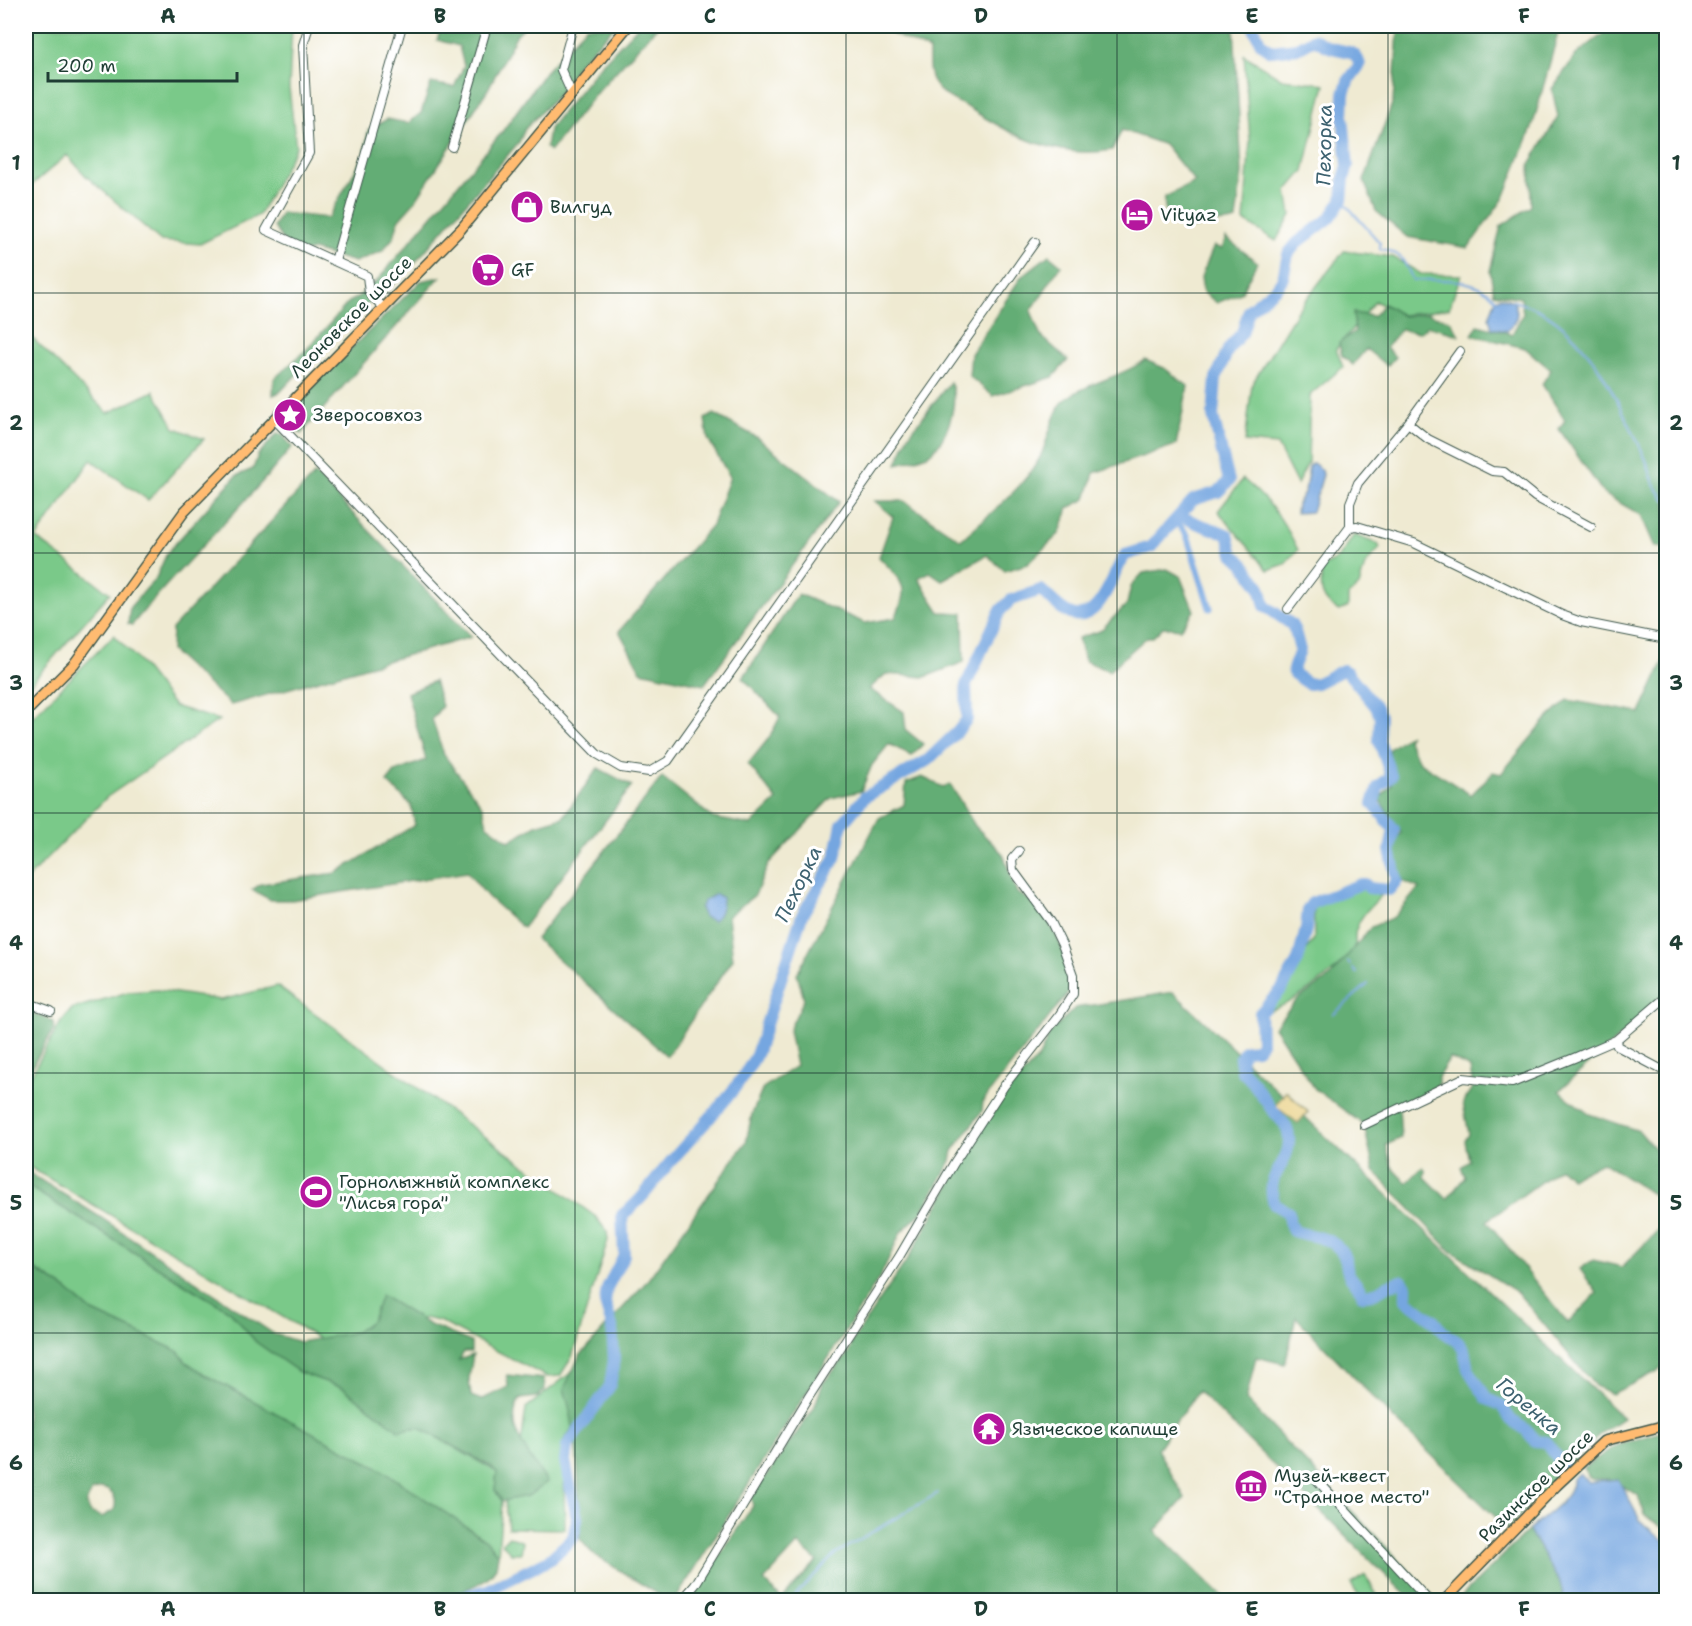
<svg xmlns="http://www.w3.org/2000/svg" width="1692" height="1626" font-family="'Shantell Sans',sans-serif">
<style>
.green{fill:#7ac989;stroke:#4c835e;stroke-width:1.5}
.forest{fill:#63ad75;stroke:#417554;stroke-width:1.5;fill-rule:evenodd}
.sand{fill:#eeda9e;stroke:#868c69;stroke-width:1.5}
.water{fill:#75a6e0;stroke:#4a728a;stroke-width:1.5}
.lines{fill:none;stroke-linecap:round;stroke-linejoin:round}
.stream{stroke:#75a6e0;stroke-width:2}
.canal{stroke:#75a6e0;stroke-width:7}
.river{stroke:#75a6e0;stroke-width:12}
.minor-casing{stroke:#3e574c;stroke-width:10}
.major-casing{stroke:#3e574c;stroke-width:12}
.minor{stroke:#fff;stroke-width:8}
.major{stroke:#ffbb71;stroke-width:9}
.grid{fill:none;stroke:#1f3d34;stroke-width:1.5;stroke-opacity:0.55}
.labels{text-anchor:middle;stroke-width:6;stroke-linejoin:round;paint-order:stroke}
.poi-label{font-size:18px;fill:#1f3d34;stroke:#fff;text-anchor:start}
.street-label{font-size:18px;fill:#1f3d34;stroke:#fff}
.water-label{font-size:20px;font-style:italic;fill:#3d6270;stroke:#fff}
.neatline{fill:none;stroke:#1f3d34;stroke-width:2}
.grid-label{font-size:20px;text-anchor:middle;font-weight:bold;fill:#1f3d34}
</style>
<rect width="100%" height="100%" fill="#fff"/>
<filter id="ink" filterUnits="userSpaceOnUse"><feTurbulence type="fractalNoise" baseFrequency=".0167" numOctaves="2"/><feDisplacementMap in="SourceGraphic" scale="12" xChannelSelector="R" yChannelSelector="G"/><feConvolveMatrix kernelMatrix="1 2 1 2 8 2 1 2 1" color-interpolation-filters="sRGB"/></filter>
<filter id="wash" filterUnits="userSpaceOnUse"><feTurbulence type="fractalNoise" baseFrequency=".008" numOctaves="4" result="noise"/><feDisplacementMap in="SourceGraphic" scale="24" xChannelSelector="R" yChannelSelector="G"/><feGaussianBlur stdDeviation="1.35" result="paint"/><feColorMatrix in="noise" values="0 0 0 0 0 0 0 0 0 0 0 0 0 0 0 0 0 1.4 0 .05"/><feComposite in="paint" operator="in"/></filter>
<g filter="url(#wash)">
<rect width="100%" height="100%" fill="#efead2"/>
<!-- green -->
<path class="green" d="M26,26H292L289,88L296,147L259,215L200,244L161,241L86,176L67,155L26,190Z
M1244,55L1282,79L1325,84L1304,171L1287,191L1291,215L1276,241L1244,221L1250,141Z
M1344,251L1393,257L1421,274L1461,275L1449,308L1402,315L1375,301L1336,349L1343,367L1310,395L1308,463L1297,484L1277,445L1245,442L1252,384L1297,311Z
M26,332L108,413L154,391L175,428L204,439L148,500L91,460L36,538L110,593L26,689Z
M1243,479C1268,499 1285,521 1298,550L1285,564L1268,570L1218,511Z
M1354,535L1378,544L1380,548L1365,565L1359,586L1348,596V607L1339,611C1318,600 1321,588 1322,567L1338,559Z
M114,635L138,660L174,706L219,720L107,797L26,880V723Z
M1360,887L1381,896C1371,906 1360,916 1356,930C1354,934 1356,939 1355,944C1345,968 1295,1002 1271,1010L1269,1001L1314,939V906Z
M277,986L596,1217L607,1232L608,1240L572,1357L560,1376L547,1377L439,1321L424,1318L357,1361L26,1165V1084L61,1022L72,1009L128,992L158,990L221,1000Z
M26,1185L196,1291L230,1311L256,1342L299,1372L343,1388L399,1430L419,1427L497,1472L495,1490L502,1501L498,1555L486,1540L380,1469L208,1377L186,1362L178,1351L91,1311L67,1290L35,1269L26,1270Z
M586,1361L598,1389L563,1442L565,1529L508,1528L504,1492L521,1444L526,1408Z
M509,1536L523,1542L521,1553H511L502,1543Z
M1365,1575L1380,1600H1361L1351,1584Z"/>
<!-- forest -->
<path class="forest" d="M442,26H525L517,34L488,89L415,201L399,219L394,237L382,251L355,262L313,250L298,254L287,246L274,227L281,213L328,218L365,153L368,130L387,119L408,123L421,113L431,83L454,87L464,66L459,46L437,40Z
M587,26H615L578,64L560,92L525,129L519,142L412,266L381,297L359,309L280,392L273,395L274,379L308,348L349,302C361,297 366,288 377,281L502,132L545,72Z
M638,26H658L597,92L550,151L546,148L549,129L598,68Z
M882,26H1234L1242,173L1236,220C1225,224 1219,222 1208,222C1203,222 1200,227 1196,228C1175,231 1162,215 1165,197L1195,182L1165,145L1122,130L1112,150C1059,160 1013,136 969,108C960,103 945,97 938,89C927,77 929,64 929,50L888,32Z
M1394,26H1560L1532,128L1504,198L1468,248L1407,237L1376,211L1364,181L1393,101L1398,31Z
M1613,26H1666V548L1655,547L1641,515L1604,494L1559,429L1565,420L1542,384L1551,370L1525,348L1472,335L1478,325L1512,334L1523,314L1521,298L1494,293L1490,271L1501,226L1531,206L1530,164L1558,117L1552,89L1576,55Z
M1226,238L1257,262L1241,293L1217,303L1203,292L1201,277L1214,246L1222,249Z
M1049,255L1061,265L1031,311L1040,335L1068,360L1053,377L993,396L969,376L971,354L1021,277Z
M440,277L301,434L281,416L421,281Z
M1384,304L1403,316L1427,313L1451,321L1459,335L1428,326L1420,332L1400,330L1386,347L1395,357L1387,366L1366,349L1353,365L1342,356L1339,343L1355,331L1353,313L1373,316Z
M1145,360L1164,368L1188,386L1176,445L1094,473L1086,499L1068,508L1060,533L1027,564L1005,571L987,555L942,580L930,572L918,578L940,612L963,613L964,662L925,677L886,674L869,689L904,712L906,730L923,744L912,756L889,744L872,765L861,791L831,798L769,863L755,895L728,916L733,959L667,1056L536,939L662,777L713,818L751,825L777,800L748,764L769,738L780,717L743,678L798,594L865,623L895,618C911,586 902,581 879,557L893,517L875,501H904L961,540C987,516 1020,491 1038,461C1048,445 1052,409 1067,398C1091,381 1122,377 1145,360Z
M950,382C960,402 947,441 929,454C921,459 906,461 897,464L908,436Z
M714,414L756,437L839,502L704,685L641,671L619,631L712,525L730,477L708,439L705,419Z
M277,434H282L292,447C242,509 182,563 132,625L128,624L130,607L156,578L167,553L236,476L253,469L258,455Z
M315,474L471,637L231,705L171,651L172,629Z
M1167,569L1180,576L1194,611L1180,629L1163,627L1153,637H1147L1109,671L1085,661L1078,638L1100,631L1127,604L1131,586L1143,573Z
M1666,657V993C1633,1028 1595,1057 1559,1091L1589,1114L1639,1131L1666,1162V1174L1655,1196L1602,1162L1571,1178L1560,1168L1487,1221L1568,1323L1597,1293L1580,1269L1593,1260L1622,1267L1666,1222V1363L1656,1372L1612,1394L1595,1386L1517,1292L1451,1251L1374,1171L1364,1125L1315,1089L1274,1027L1297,1000L1329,978L1371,927L1394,917L1419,888L1402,881L1387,849L1401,833L1379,799L1392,784L1389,749L1410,734L1407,739L1419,762L1471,795L1493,772L1501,774L1543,723L1568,700L1640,713ZM1450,1058L1470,1068L1473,1088L1463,1103L1469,1134L1465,1141L1469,1161L1461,1167L1465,1177L1447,1199L1424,1176L1426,1172L1423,1167L1407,1183L1392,1167L1386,1145L1401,1138L1399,1107C1411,1098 1424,1095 1438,1086V1077Z
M434,681L442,706L432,719L444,755L483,807L487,825L509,841L536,825L563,817L598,768L632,786L523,928L488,897L467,872L292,900H271L252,890L261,884L336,873L415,825L411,805L387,782L395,772L426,760L407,693Z
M922,777L943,787L950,784L975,826L1003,854L1017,893C1023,897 1032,900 1037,906C1055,927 1072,964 1069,992L983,1101L982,1111L953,1151L951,1161L922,1212L901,1232L881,1275L675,1600H667L593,1554L580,1539C578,1489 580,1437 564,1389L579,1357L647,1281L746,1142L752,1114L763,1088L796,1066L789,1030L804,999L797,974L879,818L904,805L906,783Z
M1173,992L1623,1418L1601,1433L1507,1528L1394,1419L1296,1317L1285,1364L1256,1357L1246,1400L1435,1598L1433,1600H1411L1198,1391L1157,1449L1185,1498L1155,1531L1226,1600H689L753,1506L751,1498L814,1408L823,1383L849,1353L853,1340L909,1257L983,1127L1009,1090L1039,1057L1050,1033L1075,1008ZM798,1544L817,1561L782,1599L764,1581Z
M26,1012L46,1018L53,1022L54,1029L26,1077Z
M26,1171L100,1217L274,1334L300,1342L356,1332L372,1320L381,1295L430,1325L471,1342V1352H464L459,1360L473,1355L469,1379L471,1396L481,1400L508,1387L507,1375L544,1379L545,1390L537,1397L520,1399C502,1427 532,1458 547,1482L528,1496L502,1501L495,1490L497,1472L488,1465L419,1427L399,1430L343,1388L299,1372L256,1342L230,1311L196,1291L26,1185Z
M34,1269L67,1290L91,1311L178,1351L186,1362L209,1377L380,1469L486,1540L498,1555C497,1559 497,1566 495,1569C485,1586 456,1591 440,1600H26V1270ZM101,1488C113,1490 118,1499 114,1510L102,1517L89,1512L86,1503L92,1491Z
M1661,1432H1666V1530L1644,1515L1638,1495L1609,1479H1590L1583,1468L1615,1446Z
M1529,1530L1561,1585L1564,1600H1458Z"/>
<!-- sand -->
<path class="sand" d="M1286,1091L1308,1112L1298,1123L1275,1106Z"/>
<!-- water -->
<path class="water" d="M1500,297L1513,301C1520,313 1517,321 1507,331L1492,328L1489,318L1496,299Z
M1313,463L1322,470L1323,475L1312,512L1296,513L1297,504L1305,491L1309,466Z
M716,894L722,898C722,907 719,916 713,921L704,917L700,908L704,901Z
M1579,1473L1588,1482L1618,1479L1640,1520L1666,1542V1600H1564L1561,1585L1529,1530C1542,1516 1574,1500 1572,1479Z"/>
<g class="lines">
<!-- stream -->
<path class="stream" d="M1342,200L1380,243V249C1403,252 1404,262 1413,280C1438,280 1476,276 1496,299
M1513,301C1522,304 1531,306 1539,310C1591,337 1618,401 1642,451C1653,473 1648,480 1666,500
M1348,962L1350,965
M1353,969L1356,973
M1334,1014L1368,984
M791,1600L835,1554L938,1493"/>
<!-- canal -->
<path class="canal" d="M1176,521L1187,535L1210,608"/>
<!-- river -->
<path class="river" d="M1181,515C1194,525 1212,527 1228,535L1233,554L1243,563L1260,587L1265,606L1291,624L1295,631L1300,650L1293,669L1294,674L1309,684L1317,683L1343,670L1348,673L1376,707L1380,716L1379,741L1391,776L1378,787L1373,804L1394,829L1390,850L1397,881L1389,890L1369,888L1365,884H1361L1312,903L1308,909L1306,929L1298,960L1282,989L1260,1013L1261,1043L1257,1049L1245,1050L1240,1059L1242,1071C1255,1082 1260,1094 1270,1107C1275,1114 1281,1119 1285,1125C1290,1133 1290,1144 1287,1152C1280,1174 1266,1177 1274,1204L1289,1213V1221L1293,1231C1311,1237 1337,1236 1345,1258C1347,1262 1346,1267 1348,1272C1351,1280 1360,1286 1363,1295C1377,1296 1388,1282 1402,1281L1406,1286V1300L1432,1319L1443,1332L1458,1342L1464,1350L1468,1369L1487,1399L1501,1405L1511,1420L1525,1429L1535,1441L1546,1442L1564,1467
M451,1600L488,1590L549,1560L573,1538L577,1519L565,1461L567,1446L610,1386L614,1360L612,1326L605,1303L607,1288L624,1255L622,1215C641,1202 651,1185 666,1167C696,1131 734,1097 756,1055L802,915L835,858L842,824L865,797L928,760L958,731L967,719L966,685L1000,611L1011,600L1041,590C1050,598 1060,610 1071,614C1100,625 1113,572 1125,555L1151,547L1193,500L1218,492L1229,481L1213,416L1216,378L1229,348L1242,333L1249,310L1277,287L1283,278L1288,254L1297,243L1330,218L1342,200L1344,178L1348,166L1343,117L1344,94L1348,81L1360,65C1356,49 1345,52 1332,48C1326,46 1320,42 1314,39L1298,48L1271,51L1261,44L1253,26"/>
</g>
</g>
<g filter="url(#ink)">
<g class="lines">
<!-- minor casing -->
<g class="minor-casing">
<path id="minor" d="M309,26L303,45L309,153L266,230L367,276L369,293L384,308
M571,92L561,70L573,26
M452,147L487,26
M335,261L402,26
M274,419L597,754L621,768L649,772L668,761L1035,242
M1408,423L1428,439L1492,471L1504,472L1535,497L1591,527
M1350,527V503L1358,483L1408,423L1460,351
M1288,609L1350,527L1357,526L1414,543L1562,615L1581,622L1666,639
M26,1002L51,1011
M1616,1040L1617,1046L1666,1072
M1364,1125L1463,1078L1512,1083L1574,1058L1616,1040L1666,997
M1317,1480L1428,1600
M682,1600L695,1585L808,1398L899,1257L954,1163L1004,1086L1060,1014L1073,994V975L1063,947L1051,922L1013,870L1012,859L1019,851"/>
</g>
<!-- major casing -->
<g class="major-casing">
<path id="major" d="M26,712L74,664L184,512L461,229L628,26
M1445,1600L1557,1485L1604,1441L1666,1425"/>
</g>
<!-- minor -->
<use href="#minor" class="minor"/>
<!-- major -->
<use href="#major" class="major"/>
</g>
</g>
<!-- grid -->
<path class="grid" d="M304,26V1600M575,26V1600M846,26V1600M1117,26V1600M1388,26V1600M26,293H1666M26,553H1666M26,813H1666M26,1073H1666M26,1333H1666"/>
<!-- icons -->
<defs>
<g id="shop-disc" transform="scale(1.725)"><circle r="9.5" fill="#b5179e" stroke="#fff"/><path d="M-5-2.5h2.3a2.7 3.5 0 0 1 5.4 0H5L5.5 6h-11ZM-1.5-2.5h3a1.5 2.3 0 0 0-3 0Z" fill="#fff"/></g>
<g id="hotel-disc" transform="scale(1.725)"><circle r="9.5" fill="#b5179e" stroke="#fff"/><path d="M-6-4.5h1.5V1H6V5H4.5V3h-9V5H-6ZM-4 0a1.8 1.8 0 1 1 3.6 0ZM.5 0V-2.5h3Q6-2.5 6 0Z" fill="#fff"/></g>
<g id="supermarket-disc" transform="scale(1.725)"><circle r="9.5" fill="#b5179e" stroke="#fff"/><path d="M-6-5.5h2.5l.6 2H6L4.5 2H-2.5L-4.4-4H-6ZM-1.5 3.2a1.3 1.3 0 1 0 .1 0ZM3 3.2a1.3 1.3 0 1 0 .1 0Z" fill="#fff"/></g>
<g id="sight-disc" transform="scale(1.725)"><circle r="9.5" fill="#b5179e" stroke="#fff"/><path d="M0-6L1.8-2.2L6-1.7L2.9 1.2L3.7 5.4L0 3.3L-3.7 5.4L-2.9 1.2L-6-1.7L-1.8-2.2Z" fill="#fff"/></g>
<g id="stadium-disc" transform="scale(1.725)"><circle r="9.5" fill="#b5179e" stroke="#fff"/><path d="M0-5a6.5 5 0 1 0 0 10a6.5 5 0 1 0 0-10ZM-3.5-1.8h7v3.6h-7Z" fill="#fff"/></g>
<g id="temple-disc" transform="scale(1.725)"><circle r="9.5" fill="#b5179e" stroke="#fff"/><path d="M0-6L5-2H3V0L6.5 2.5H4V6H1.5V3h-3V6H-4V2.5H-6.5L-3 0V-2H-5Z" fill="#fff"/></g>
<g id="museum-disc" transform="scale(1.725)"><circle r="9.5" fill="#b5179e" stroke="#fff"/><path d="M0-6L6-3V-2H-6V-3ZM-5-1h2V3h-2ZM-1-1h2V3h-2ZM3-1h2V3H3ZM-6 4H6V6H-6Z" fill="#fff"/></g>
</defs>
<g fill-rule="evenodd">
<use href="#shop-disc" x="527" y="207"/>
<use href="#hotel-disc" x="1137" y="215"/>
<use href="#supermarket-disc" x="488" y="270"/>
<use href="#sight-disc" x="290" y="415"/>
<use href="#stadium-disc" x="316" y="1192"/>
<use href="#temple-disc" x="989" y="1429"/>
<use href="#museum-disc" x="1251" y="1486"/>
</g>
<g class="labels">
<!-- poi labels -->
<g class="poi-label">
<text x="550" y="213">Вилгуд</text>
<text x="1160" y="221">Vityaz</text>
<text x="511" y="276">GF</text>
<text x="313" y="421">Зверосовхоз</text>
<text x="339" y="1188">Горнолыжный комплекс<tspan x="339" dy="21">"Лисья гора"</tspan></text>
<text x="1012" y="1435">Языческое капище</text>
<text x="1274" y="1482">Музей-квест<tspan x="1274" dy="21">"Странное место"</tspan></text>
</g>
<!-- street labels -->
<g class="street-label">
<text transform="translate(351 317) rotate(-45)" y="6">Леоновское шоссе</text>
<text transform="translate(1536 1486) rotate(-44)" y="6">Разинское шоссе</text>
</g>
<!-- water labels -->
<g class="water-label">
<text transform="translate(1324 145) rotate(-89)" y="7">Пехорка</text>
<text transform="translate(798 884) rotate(-64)" y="7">Пехорка</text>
<text transform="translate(1529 1406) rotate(40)" y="7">Горенка</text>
</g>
</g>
<!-- margin -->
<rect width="1692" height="1626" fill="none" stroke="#fff" stroke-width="66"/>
<!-- scale -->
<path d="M48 72v9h189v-9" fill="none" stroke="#1f3d34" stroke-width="3"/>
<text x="57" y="72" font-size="18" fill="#1f3d34" stroke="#ffffff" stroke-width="4.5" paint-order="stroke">200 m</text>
<rect x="33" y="33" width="1626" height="1560" class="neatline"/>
<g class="grid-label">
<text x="168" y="23">A</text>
<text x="440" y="23">B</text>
<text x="710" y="23">C</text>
<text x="981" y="23">D</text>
<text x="1252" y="23">E</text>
<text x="1524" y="23">F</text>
<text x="16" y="170">1</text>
<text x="1676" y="170">1</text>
<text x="16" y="430">2</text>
<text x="1676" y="430">2</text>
<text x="16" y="690">3</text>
<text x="1676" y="690">3</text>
<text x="16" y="950">4</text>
<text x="1676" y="950">4</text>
<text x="16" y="1210">5</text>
<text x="1676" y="1210">5</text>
<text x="16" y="1470">6</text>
<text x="1676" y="1470">6</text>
<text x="168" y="1616">A</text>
<text x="440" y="1616">B</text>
<text x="710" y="1616">C</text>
<text x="981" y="1616">D</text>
<text x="1252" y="1616">E</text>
<text x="1524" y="1616">F</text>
</g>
</svg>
